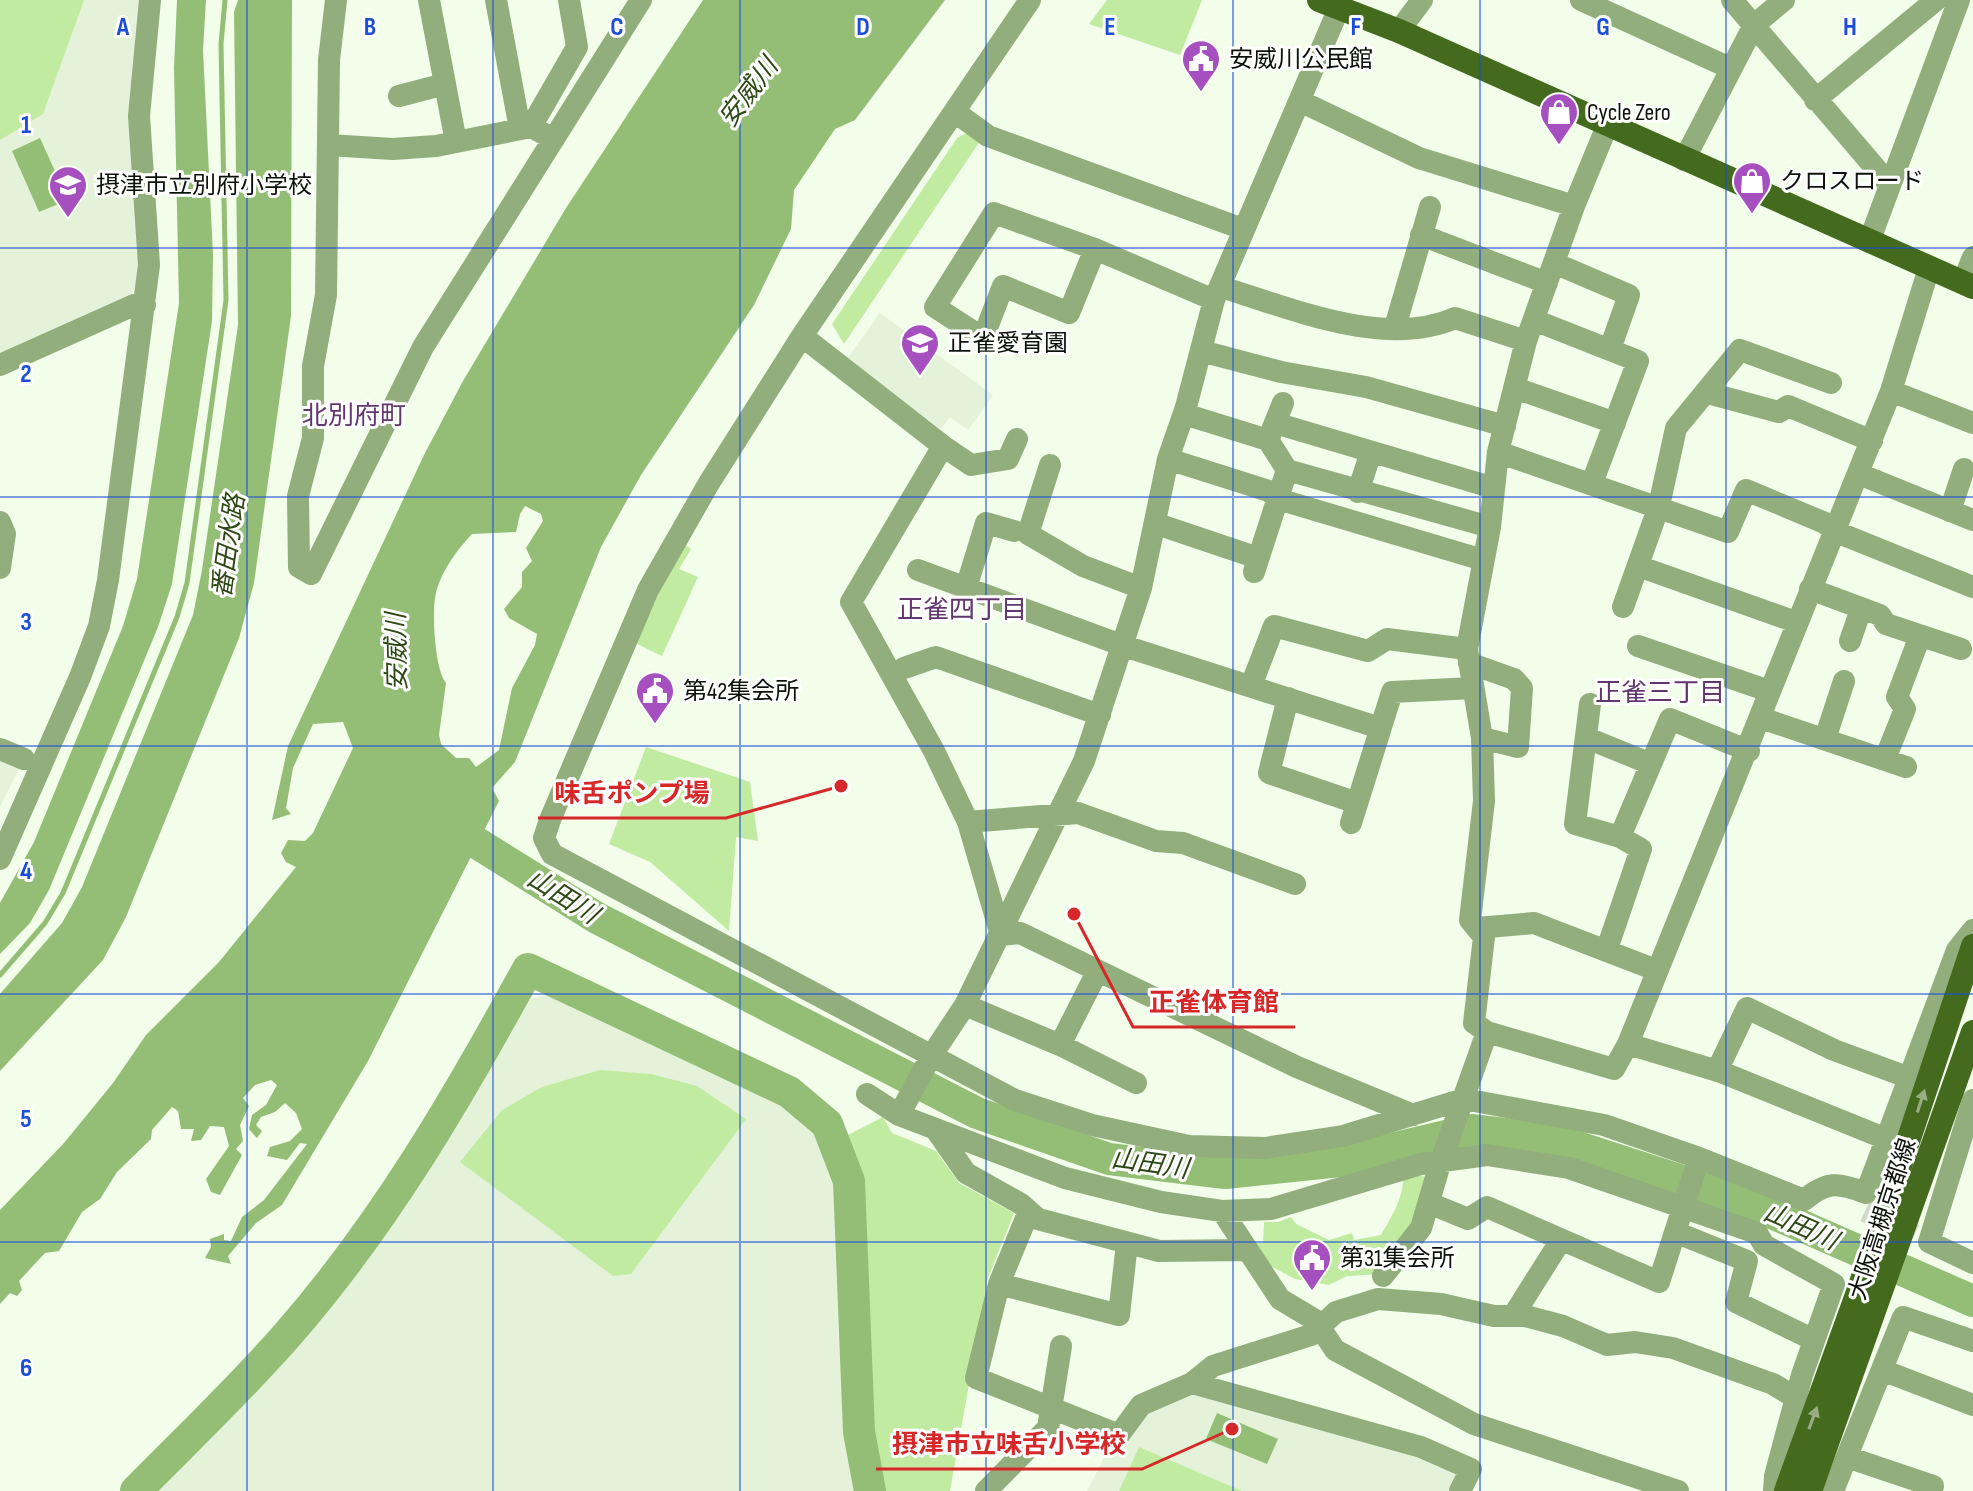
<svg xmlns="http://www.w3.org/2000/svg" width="1973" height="1491" font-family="'Sofia Sans Condensed','Noto Sans JP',sans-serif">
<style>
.built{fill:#e4f2da}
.green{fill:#c0eba1}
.water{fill:#94be75;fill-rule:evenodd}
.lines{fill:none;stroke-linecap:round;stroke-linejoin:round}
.stream{stroke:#94be75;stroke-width:5}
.river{stroke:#94be75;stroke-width:32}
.minor-tunnel{stroke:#d0dac9;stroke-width:22;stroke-dasharray:22 11;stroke-linecap:butt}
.minor{stroke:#91ae7c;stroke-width:22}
.major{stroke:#436a1d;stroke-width:24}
.oneway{fill:#98ad83}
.grid{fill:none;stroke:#1d4ed8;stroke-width:2;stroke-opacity:0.55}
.labels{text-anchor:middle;stroke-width:6;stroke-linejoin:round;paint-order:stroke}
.poi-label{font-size:24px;fill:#0d110b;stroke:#fff;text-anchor:start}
.street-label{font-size:24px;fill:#0d110b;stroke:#fff}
.water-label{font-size:26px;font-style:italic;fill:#2e4915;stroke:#fff}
.neighbourhood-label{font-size:26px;fill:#61376e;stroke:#fff}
.grid-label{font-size:26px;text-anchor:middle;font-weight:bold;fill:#1d4ed8;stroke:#fff;stroke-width:6;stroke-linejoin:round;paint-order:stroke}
.leader{fill:none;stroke:#d62828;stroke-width:3}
.callout-dot{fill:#d62828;stroke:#fff;stroke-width:3}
.callout-label{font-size:26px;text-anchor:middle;font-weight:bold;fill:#d62828;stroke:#fff;stroke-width:6;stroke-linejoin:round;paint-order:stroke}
</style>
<rect width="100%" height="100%" fill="#f2fdea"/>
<!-- built -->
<path class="built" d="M0,0H142L140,274L131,296L0,357Z
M880,313L993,395L968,430L950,417L941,429L846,360Z
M0,758L21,765L0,807Z
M555,993L785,1101L817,1135L838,1192L851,1465L856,1491H159L266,1378L409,1199L526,1000Z
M1205,1390L1418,1454L1462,1472L1453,1491H1087L1110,1446L1116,1449L1141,1412Z"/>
<!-- green -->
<path class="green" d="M0,0H84L43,114L0,140Z
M1107,0H1202L1180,55L1089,24Z
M969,132L980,141L844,344L832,324L957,138Z
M683,543L691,549L679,569L698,577L662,656L635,643Z
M646,747L750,782L758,841L736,837L729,931L650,862L609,844Z
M600,1070L651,1074L697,1086L746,1119L631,1274L613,1276L460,1162L502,1110L542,1087Z
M883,1117L892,1133L936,1151L959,1183L1014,1213L988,1278L950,1491H878L864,1431L855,1182L838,1140Z
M1411,1174L1426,1177L1410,1234L1383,1274L1347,1276L1329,1285L1295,1279L1265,1263L1248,1243H1263L1264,1222H1278L1291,1217L1296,1224L1329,1240L1352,1233L1354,1240L1381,1235C1391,1217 1404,1198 1403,1176Z
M1139,1447L1242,1491H1119Z"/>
<!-- water -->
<path class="water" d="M177,0H206L203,50L213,255L212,321L172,584L158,627L49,890L30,923L0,954V903L34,842L123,626L137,579L179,303L174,68Z
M238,0H292L291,316L254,583L239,638L126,917L103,960L0,1071V994L62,923L82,887L193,615L202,570L238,325L234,12Z
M703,0H945L855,120L835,129L794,190L791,229L754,305L641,475L601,547L515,762L492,788L499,801L368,1061L282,1205L256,1223L228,1256L231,1264L205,1258L211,1247L210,1239L224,1234V1240L231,1241L242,1217L264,1200L307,1144L300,1143L287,1160L267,1156L270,1147L290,1141L302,1129L296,1113L285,1103L275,1112L261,1117L256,1125L262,1131L257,1138L249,1129L252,1115L266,1105L277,1085L271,1080L255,1085L243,1098L249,1106L240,1125L243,1141L236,1149L242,1155L220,1195L211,1192L206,1179L229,1146L224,1127L210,1126L201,1140L191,1141L194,1129H181L178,1111L172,1107L152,1130L151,1139L117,1172L100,1199L82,1212L59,1251L45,1253L19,1281L22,1290L17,1296L10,1293L0,1304V1210L64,1143L113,1083L146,1035L219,962L296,867L286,862L281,853L288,840L305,841L313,833L353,748L343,722L313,724L293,768L286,808L291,814L272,820L288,746L424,455L463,381L566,208ZM525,506L541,514L543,521L526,548L532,561L522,572V587L504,609L509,618L537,634L535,645L512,688L499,750L476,767L469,758H456L441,744L439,735L446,683C435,671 432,615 435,598C439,574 456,551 472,534L516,532L520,514Z
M40,138L68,200L39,212L12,151Z
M1217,1413L1278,1439L1267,1464L1206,1439Z"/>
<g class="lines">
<!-- stream -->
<path class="stream" d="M0,975L45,923L63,893L177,617L187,583L226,300L221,44L225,0"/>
<!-- river -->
<path class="river" d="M440,820L597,918L977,1113L1109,1159L1225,1173L1340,1161L1471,1130L1556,1140L1747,1202L1973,1301
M136,1491C187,1439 241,1388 288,1334C385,1223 458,1097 528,969L789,1092L827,1124L849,1181L859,1432L870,1491"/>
<!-- minor-tunnel -->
<path class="minor-tunnel" d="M1865,1211L1919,1237"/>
<!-- minor -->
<path class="minor" d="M336,0L329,60L326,295L313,366V438L298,496L299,567L311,574L423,347L641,0
M429,0L456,142
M496,0L520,129
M1030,0L802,336L709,483L648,590L550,820L544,838L552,854L1015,1100L1092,1125L1189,1146L1265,1148L1343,1136L1464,1099L1604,1125L1699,1158L1804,1200C1827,1181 1838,1182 1866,1193L1957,950L1973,930
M1581,0L1730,68
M1732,0L1889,184
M1399,31L1422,0
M399,96L445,84
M1815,100L1936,0
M1300,101L1419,158L1574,206
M955,112L988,136L1243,229
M1607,126L1574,206L1526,341L1498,452L1490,527L1467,649L1482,738L1484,801L1470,920L1484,937L1474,1023L1487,1032L1614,1069L1628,1044L1721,1072L1884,1138
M531,127L577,47L569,0
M328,145L393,149L436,146L531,127L554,139
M1684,160L1754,25L1784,0
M1421,235L1547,283
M1869,242L1959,0
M1095,249L1069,313L1003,286L983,338L935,307L994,213L1095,249L1214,300
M1554,263L1629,295L1610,349
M1963,282L1973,257
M1221,287C1290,308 1386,349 1455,318L1526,341
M1534,320L1638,361L1592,483
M1395,327L1430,207
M802,336L943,446L851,602L934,751L968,822L1001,935
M1201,351L1281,372L1366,387L1505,426
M0,365L134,305H145
M1515,388L1615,423
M1891,391L1973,423
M1708,393L1779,412L1788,406L1872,441
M1184,414L1268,440
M1275,423L1494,488
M943,446L971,465L1008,459L1017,439
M1498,452L1728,532L1746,490L1825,523L1834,531L1973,587
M1168,459L1269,491L1278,499L1483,560
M1050,465L1028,534L1083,566L1141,588
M1287,470L1490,527
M1859,474L1973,520
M1358,492L1371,452
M1950,511L1964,469
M0,522L5,534L0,568
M1157,524L1258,558
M1638,566L1796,622
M918,570L1124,646L1380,728
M1254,572L1287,470L1268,440L1283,403
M966,588L986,523L1014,531
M1810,589L1880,615L1886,624L1961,649
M1623,607L1659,506L1676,428L1740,350L1831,383
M1850,641L1861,609
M1638,646L1769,691
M1469,663L1514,679L1522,688L1518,747L1482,738
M904,668L936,657L1100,715
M1251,686L1274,626L1368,651L1387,639L1467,649
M1288,698L1269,773L1357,803
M1590,704L1575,824L1620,837L1670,719L1749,751
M1761,718L1906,767
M1587,738L1651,764
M1825,739L1844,681
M0,749L24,759
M1885,759L1905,709L1897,697L1920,636
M968,822L1078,813L1156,841L1183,843L1295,884
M1351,823L1392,692L1473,688
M0,859L80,677L99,626L108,580L149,265L139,116L150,0
M1477,928L1534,923L1656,970
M1001,935L1020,933L1297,1067L1413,1115
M1607,949L1641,849L1620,837
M965,1005L1060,1045L1097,972
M1628,1044L1891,391L1929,268
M1060,1045L1136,1083
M1717,1071L1747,1008L1834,1050L1907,1077
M867,1094L899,1115L1065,1178L1161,1202L1222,1211L1271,1209L1421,1164L1487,1155L1569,1168L1757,1233L1764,1245L1834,1284L1802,1375L1775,1476L1774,1491
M1973,1100L1929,1242L1973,1263
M899,1115L930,1058L965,1005L1084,761L1141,588L1168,459L1186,407L1214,300L1339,8L1332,0
M936,1130L966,1173L1021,1204L1038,1219L1159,1251L1245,1250
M1429,1203L1468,1219L1487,1207L1659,1282L1699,1158
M1029,1211L999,1284L976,1378L1119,1435L1141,1405L1192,1383L1213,1366L1311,1335L1336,1312L1378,1299L1441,1304L1494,1316H1525L1563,1326L1607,1345L1635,1342L1673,1348L1773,1384L1796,1398
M1222,1211L1280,1299L1315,1320L1335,1350L1474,1424L1678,1491
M1675,1232L1747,1261L1736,1302L1814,1340
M1383,1276L1421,1228L1440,1164L1487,1032
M999,1284L1119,1315L1127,1243
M1513,1316L1561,1240
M1882,1370L1973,1405
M1192,1383L1421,1447L1471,1469L1460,1491
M1847,1457L1933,1486
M986,1491L1048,1428L1061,1346
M1833,1491L1903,1317L1973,1341"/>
<!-- major -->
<path class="major" d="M1319,0L1399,31L1973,287
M1786,1491L1859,1289L1973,946
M1810,1491L1973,1032"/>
</g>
<!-- one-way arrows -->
<defs><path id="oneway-solid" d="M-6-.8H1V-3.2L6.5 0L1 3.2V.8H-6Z" transform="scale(2)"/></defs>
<g class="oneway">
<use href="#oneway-solid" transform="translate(1921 1101) rotate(-72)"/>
<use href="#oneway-solid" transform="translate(1813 1418) rotate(-70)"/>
</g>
<!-- grid -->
<path class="grid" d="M247,0V1491M493,0V1491M740,0V1491M986,0V1491M1233,0V1491M1480,0V1491M1726,0V1491M0,248H1973M0,497H1973M0,746H1973M0,994H1973M0,1242H1973"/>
<!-- icons -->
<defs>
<g id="civic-pin" transform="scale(2)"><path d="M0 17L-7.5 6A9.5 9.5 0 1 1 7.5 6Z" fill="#a550be" stroke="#fff"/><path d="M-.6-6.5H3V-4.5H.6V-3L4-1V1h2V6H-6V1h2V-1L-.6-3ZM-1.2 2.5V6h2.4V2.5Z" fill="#fff"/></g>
<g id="shop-pin" transform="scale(2)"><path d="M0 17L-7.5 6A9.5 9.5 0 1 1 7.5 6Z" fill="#a550be" stroke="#fff"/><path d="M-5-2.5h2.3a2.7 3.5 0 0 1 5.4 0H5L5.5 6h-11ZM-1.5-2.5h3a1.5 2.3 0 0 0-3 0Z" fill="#fff"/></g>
<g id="school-pin" transform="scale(2)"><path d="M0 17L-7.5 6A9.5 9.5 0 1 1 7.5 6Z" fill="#a550be" stroke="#fff"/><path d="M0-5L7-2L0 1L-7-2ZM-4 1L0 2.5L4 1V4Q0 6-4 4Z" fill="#fff"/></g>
</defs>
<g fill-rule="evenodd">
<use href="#civic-pin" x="1201" y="59"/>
<use href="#shop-pin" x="1559" y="112"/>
<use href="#shop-pin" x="1752" y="181"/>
<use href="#school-pin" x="68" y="185"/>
<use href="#school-pin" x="920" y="343"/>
<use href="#civic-pin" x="655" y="691"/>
<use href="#civic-pin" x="1312" y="1258"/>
</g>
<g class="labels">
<!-- poi labels -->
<g class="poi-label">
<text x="1229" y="67">安威川公民館</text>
<text x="1587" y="120">Cycle Zero</text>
<text x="1780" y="189">クロスロード</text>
<text x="96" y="193">摂津市立別府小学校</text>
<text x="948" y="351">正雀愛育園</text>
<text x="683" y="699">第42集会所</text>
<text x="1340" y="1266">第31集会所</text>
</g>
<!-- street labels -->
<g class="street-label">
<text transform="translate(1882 1219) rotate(-72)" y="8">大阪高槻京都線</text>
</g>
<!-- water labels -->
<g class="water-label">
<text transform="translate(748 92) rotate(-53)" y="9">安威川</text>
<text transform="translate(228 546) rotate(-82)" y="9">番田水路</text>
<text transform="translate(396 652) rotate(-91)" y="9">安威川</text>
<text transform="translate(563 896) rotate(32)" y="9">山田川</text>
<text transform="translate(1150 1163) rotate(8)" y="9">山田川</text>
<text transform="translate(1801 1226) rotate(24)" y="9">山田川</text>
</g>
<!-- neighbourhood labels -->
<g class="neighbourhood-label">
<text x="354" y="424">北別府町</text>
<text x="962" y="618">正雀四丁目</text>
<text x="1660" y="701">正雀三丁目</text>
</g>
</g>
<g class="grid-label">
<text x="123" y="35">A</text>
<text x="370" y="35">B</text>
<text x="617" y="35">C</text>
<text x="863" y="35">D</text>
<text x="1110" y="35">E</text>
<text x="1356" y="35">F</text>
<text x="1603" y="35">G</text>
<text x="1850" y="35">H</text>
<text x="26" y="133">1</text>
<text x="26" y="382">2</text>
<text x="26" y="630">3</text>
<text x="26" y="879">4</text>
<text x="26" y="1127">5</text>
<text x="26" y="1376">6</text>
</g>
<!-- callouts -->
<path class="leader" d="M841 786L726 818H538M1074 914L1133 1027H1295M1232 1429L1142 1469H876"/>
<g class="callout-dot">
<circle cx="841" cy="786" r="8"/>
<circle cx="1074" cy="914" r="8"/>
<circle cx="1232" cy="1429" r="8"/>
</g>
<g class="callout-label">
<text x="632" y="802">味舌ポンプ場</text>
<text x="1214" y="1011">正雀体育館</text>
<text x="1009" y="1453">摂津市立味舌小学校</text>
</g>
</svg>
